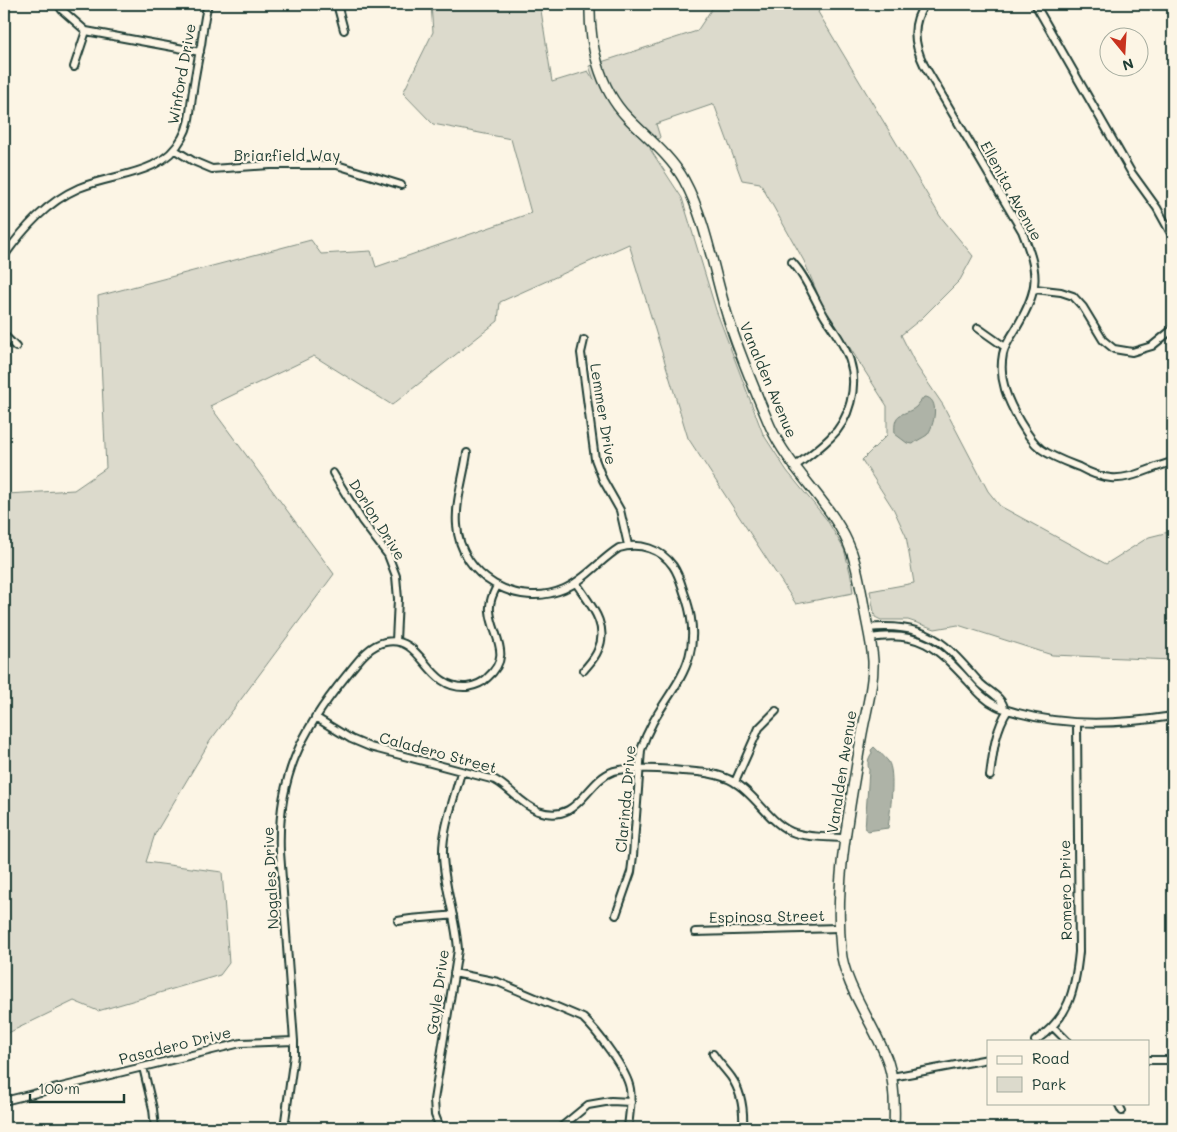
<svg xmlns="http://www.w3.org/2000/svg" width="1177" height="1132" font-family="Mali,sans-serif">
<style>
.green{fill:#dcdacc;stroke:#7e8c80}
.water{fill:#aeb3a7;stroke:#758479}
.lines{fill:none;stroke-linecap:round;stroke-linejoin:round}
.minor-casing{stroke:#1f3d34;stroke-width:10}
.secondary-casing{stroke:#1f3d34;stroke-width:12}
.minor{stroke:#fcf5e5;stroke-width:6}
.secondary{stroke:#fcf5e5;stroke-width:9}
.labels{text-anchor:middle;stroke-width:4.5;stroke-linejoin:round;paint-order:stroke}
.street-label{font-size:15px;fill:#1f3d34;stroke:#fcf5e5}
</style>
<rect width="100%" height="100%" fill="#fcf5e5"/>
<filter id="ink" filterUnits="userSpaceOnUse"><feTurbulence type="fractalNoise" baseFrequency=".02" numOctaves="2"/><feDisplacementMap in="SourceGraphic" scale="10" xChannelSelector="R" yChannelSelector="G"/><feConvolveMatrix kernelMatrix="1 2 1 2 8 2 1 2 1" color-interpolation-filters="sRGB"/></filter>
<g filter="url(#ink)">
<!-- green -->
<path class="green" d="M431,4H540L552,82L588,71L594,80L589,66L697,31L715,4H826L818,12L940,216L973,256L960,280L922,318L901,335L916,365L943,405L988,491L1000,506L1106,564L1149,537L1173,531V660L1052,655L958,625L935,629L908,620H881L875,617L870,591L914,583L906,536L894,510L862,460L887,435V406L822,304L804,261L760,183L742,180L714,104L656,124L660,137L650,149L682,198L716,310L763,434L787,471L827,520L844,549L851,576L853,593L796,604L688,438L629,244L500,302L498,321L392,405L314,356L210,406L334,574L210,741L155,834L146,862L222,872L229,963L220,975L98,1011L74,1001L4,1035V489L7,494L74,490L106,468L98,296L311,240L321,254L371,251L376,267L531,213L511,139L433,124L403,93L433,32Z"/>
<!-- water -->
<path class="water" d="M924,397C941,397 934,427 927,435C923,438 917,440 913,444L907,443L895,434C893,410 903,417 916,407C919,404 921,400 924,397Z
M874,747C879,752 884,756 888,761C896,772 890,814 888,828L867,831L865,829L869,770C867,764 868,758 872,753L871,750Z"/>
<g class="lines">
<!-- minor casing -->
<g class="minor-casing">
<path id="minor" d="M58,4L62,10L86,31L200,52
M337,4L344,30
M925,4C911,23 914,45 924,65L1022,231C1039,274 1040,287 1017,327C1012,336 1005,344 1003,354C998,380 1008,401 1020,422C1026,432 1032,442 1041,449C1052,457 1066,462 1079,467C1088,472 1100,477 1111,478C1132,480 1153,466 1173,462
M1035,4L1131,172L1157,208L1173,237
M74,67L86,31
M175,150L193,161L212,169L270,165H337L401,185
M4,256C24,228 47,202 79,188C114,173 162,176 182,138C191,123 190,107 193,90C195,75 198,60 201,45C203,31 204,17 208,4
M792,262C807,278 814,299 825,317C834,331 845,345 850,361C858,386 850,420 830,438C819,449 806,458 794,467
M1035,289L1061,292L1073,296L1083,307L1103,340L1114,349L1132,352L1152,346L1173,329
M978,328L1005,347
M4,335L16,347
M584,340L581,353L595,459L603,480L620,510L628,545
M467,453C464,476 455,502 457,525C460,577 518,609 564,589C585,580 600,560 619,548C640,542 661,549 673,566C680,576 682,588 686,598C710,672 659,691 641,750L633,856L631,872L616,915
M333,473L362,521L388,555L396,576L398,599L396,641
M576,583C589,603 610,625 598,650C595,658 589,664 584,670
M868,628C896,625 923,628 945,646C958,657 969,671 980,683C988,691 1002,697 1004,708
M870,638C920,630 936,647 968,681C977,691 985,700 997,706C1002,709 1012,711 1018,713C1069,727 1121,724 1173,716
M315,717L351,739L370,747L495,780C510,788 522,805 538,811C580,825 585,781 614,771C626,767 668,769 682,771C700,772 719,773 734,782C756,794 771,826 795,833C811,838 829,837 845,838
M990,776C993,753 995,730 1008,710
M735,782L759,728L776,711
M398,921C416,917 434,918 453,915
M695,932L839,928
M454,973L498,982L583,1018C597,1031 627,1070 630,1089C632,1102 629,1115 628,1128
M1053,1027L1067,1041
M1035,1041C1069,1018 1075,991 1079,952L1077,723
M713,1054C719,1063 725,1069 731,1077C741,1091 744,1111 743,1128
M1148,1060H1173
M143,1067L153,1109L155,1128
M892,1077L988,1059
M4,1101L241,1043L294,1041
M1118,1103L1122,1111
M284,1128L294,1055V1041L280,852C277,779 301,731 346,676C357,663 367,646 385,642C424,634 425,690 467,687C474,686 482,683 487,678C514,655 492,636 490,611C489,602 493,594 497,586
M440,1128L435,1115L434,1100L458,950C456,918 444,887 443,855C442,829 455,797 461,772
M560,1128L588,1105L611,1101L631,1102"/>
</g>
<!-- secondary casing -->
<g class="secondary-casing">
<path id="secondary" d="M590,4C589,42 599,88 627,117C646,137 670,155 684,180C708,224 714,277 730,324C741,358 756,393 770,426C791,473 835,505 852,553C858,571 861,589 864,607C867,625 872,643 873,661C874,686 865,714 861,739C850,809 834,879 841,950C844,986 876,1027 888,1062C895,1083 895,1106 894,1128"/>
</g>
<!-- minor -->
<use href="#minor" class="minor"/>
<!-- secondary -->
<use href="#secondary" class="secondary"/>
</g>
</g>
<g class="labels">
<!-- street labels -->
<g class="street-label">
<text transform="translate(182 74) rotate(-80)" y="5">Winford Drive</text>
<text x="287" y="161">Briarfield Way</text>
<text transform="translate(1011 191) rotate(61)" y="5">Ellenita Avenue</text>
<text transform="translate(768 380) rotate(67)" y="5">Vanalden Avenue</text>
<text transform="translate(603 414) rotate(81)" y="5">Lemmer Drive</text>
<text transform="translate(377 520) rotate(58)" y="5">Dorlon Drive</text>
<text transform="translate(438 753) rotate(15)" y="5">Caladero Street</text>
<text transform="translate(842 772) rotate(-81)" y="5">Vanalden Avenue</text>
<text transform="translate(626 799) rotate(-85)" y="5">Clarinda Drive</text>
<text transform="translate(271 878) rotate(-93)" y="5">Nogales Drive</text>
<text transform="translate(1066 890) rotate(-91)" y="5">Romero Drive</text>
<text transform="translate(767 917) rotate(-1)" y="5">Espinosa Street</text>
<text transform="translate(438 992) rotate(-82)" y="5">Gayle Drive</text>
<text transform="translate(175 1046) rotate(-14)" y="5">Pasadero Drive</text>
</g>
</g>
<!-- margin -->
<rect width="1177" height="1132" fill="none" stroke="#fcf5e5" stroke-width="20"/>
<rect x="10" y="10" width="1157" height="1112" fill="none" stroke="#1f3d34" stroke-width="2" filter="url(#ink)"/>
<!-- legend -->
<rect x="987" y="1040" width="162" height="65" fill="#fcf5e5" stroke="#a4ab9e"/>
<rect x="997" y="1056" width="25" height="8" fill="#fcf5e5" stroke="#a4ab9e"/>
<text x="1032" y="1064" font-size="15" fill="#1f3d34">Road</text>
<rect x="997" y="1077" width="25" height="15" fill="#dcdacc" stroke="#a4ab9e"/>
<text x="1032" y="1090" font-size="15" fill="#1f3d34">Park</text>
<!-- north arrow -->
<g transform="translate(1124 52) rotate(162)"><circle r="24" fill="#fcf5e5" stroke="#a4ab9e"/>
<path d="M0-4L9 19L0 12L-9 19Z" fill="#c8321e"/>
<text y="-8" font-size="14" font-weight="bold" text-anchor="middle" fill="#1f3d34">N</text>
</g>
<!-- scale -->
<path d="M30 1094v8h94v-8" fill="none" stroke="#1f3d34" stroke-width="2.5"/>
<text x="38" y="1094" font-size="15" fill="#1f3d34" stroke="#fcf5e5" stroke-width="4" paint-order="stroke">100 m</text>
</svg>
